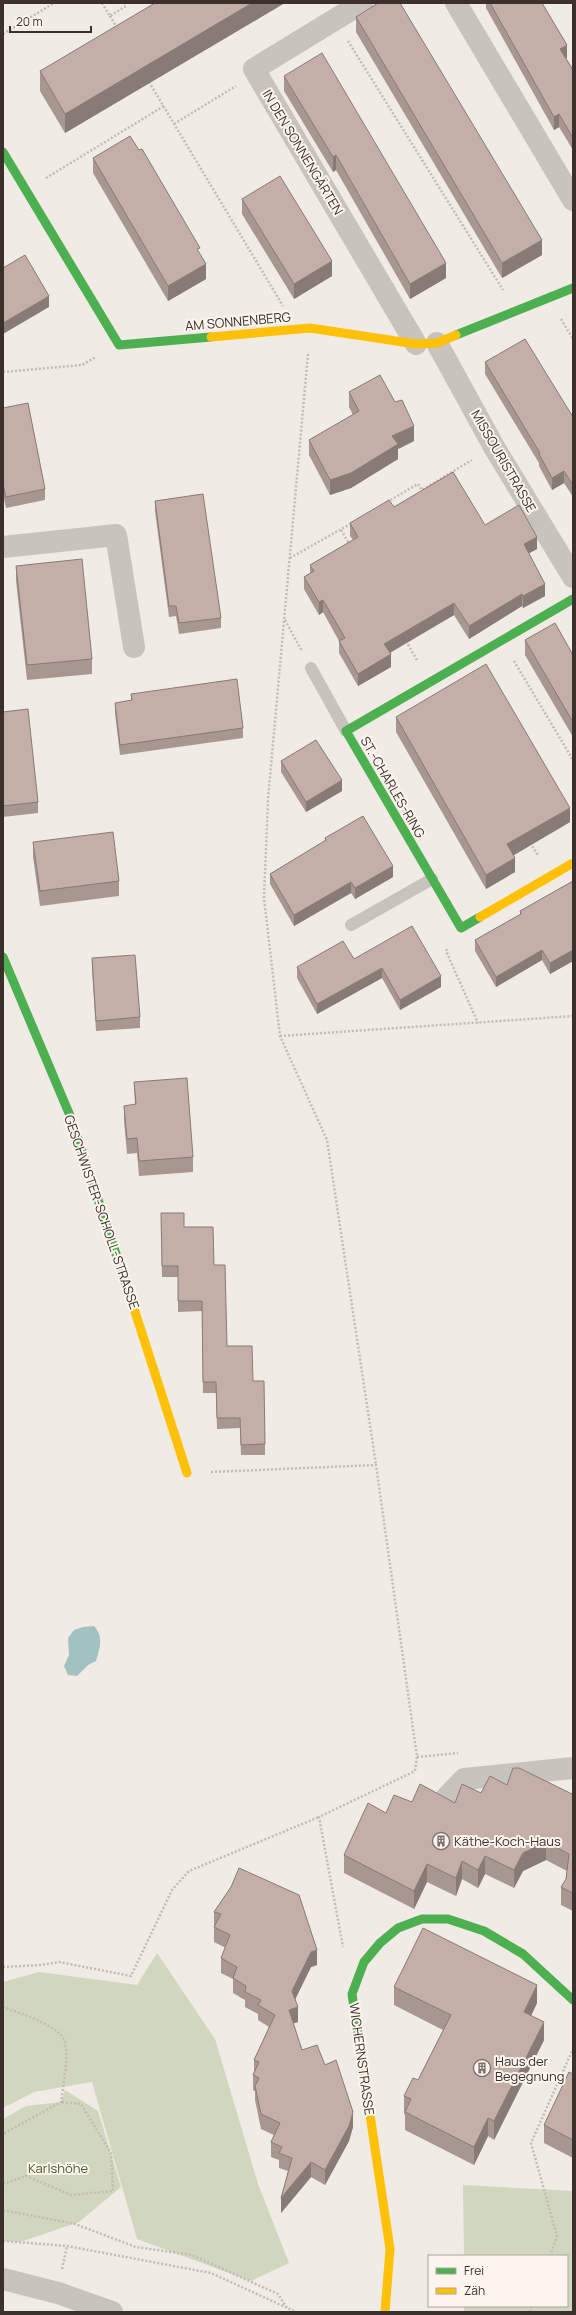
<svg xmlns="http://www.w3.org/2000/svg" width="576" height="2315" font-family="Manrope,sans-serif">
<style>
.green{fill:#d1d6bf}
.water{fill:#a1c2c1}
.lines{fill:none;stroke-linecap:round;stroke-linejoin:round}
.path{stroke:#c2bbb6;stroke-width:2.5;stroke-dasharray:2 2;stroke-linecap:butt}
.lane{stroke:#c9c3be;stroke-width:12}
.street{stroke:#c9c3be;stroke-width:22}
.fast{stroke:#4caf50;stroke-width:9}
.slow{stroke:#ffc107;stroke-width:9}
.wall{fill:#a89690}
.shaded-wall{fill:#887a75}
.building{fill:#c3afa7;stroke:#887a75}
.labels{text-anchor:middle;stroke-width:4;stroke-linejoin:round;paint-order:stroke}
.street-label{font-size:13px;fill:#3b302b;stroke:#fbf5ee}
.poi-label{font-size:13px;fill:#3b302b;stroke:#fbf5ee;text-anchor:start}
.park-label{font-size:13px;fill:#4a5a2e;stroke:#fbf5ee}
</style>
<rect width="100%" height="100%" fill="#f0ebe5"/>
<!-- green -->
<path class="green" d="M157,1953L215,2039L258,2184L289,2263L251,2281L137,2239L92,2082L34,2092L3,2108V1982L39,1972L137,1985Z
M65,2090L98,2111L121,2187L79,2222L20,2242L3,2241V2119L26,2106L61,2102Z
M463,2185L573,2191V2312H464V2306H567V2256H464Z"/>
<!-- water -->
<path class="water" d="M94,1626C104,1637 100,1648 96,1661L88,1665L77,1676L68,1675L64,1666L69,1655L68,1638L74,1630L83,1627Z"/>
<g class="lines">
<!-- path -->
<path class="path" d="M102,3L110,16L126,6L125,3
M110,16L117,28
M3,34L54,3
M348,41L503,290
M149,82L283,306
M174,124L236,86
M46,178L164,106
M561,319L573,339
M308,354L268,799L264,898L280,1036L327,1140L376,1465
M3,372L82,365L96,357
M387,502L418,484L422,490L472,460
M341,530L350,545
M290,558L352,523
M285,620L302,651
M406,641L417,660
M514,661L573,760
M530,843L538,855
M447,949L446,951L478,1023
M280,1036L573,1016
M211,1472L376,1465L417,1757L415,1771L319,1817L343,1947
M417,1757L458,1753
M3,1967L41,1965L59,1962L131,1976L172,1890L189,1871L319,1817
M3,2007C19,2013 62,2026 65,2043C69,2061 63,2084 61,2102L3,2134
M3,2184L26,2176L71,2195L113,2191L111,2153L81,2104L61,2102
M3,2210L75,2224L136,2247L192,2255L278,2294L287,2308
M3,2241L67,2246L211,2273L296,2312
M550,2256L557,2236L531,2143L573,2049
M62,2269L67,2246
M530,2312L532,2306"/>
<!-- lane -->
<path class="lane" d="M311,668L346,731
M351,925L432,879"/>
<!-- street -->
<path class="street" d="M362,3L254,69L416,344
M456,3L573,200
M437,343L494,447L573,577
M3,547L116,535L134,647
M443,1801L464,1779L573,1768
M3,2279L58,2293L112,2312"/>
<!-- fast -->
<path class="fast" d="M3,152L119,345L211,337
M456,335L573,288
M480,917L461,928L346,731L573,599
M3,957L71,1118L129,1293
M363,2068L352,1994L364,1962L380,1943L398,1928L422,1919H448L484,1931L523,1954L573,2000"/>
<!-- slow -->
<path class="slow" d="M211,337L310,328L416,344L437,343L456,335
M480,917L573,863
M129,1293L187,1473
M363,2068L390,2249L385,2312"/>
</g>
<!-- wall -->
<path class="wall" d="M283,3V4L65,133L40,91V71Z
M486,3H542L567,58H566L573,70V150L559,127L554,130L486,8Z
M356,17L542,255L502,278L356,32Z
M284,76L446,278L410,299L336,170L333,172L284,91Z
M93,158L200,254L206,279L168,301L93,173Z
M242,199L332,276L294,299L242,214Z
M485,362L573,417V497L564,483L552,490L539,466V463L485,374Z
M349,392L414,441L398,449V459L351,488L330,495L309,455V440L353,415L349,407Z
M3,408L45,489V500L6,508L3,494Z
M155,501L221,618V628L179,634L176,616L169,617L155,511Z
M394,507L485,525L537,549L529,553L545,596L523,608L522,606L469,639L454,615L390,653L391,667L358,686L339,653V641L323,612L319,615L304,589V577L310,573V565L353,540L350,536V523Z
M16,566L92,659V674L27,680L16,581Z
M525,640L573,655V737L525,655Z
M131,694L243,728V738L120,755L115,713V703L131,700Z
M3,712L38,802V813L3,817Z
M396,717L570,822L514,855L515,872L486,889L396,732Z
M281,761L342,791L306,812L281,772Z
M325,838L393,877L355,899L351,893L294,926L270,884V874L325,841Z
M33,842L119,881V896L40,906L33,857Z
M573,881V961L550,974L542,960L496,987L475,951V940L520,915V911Z
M92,958L140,1017V1028L96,1031L92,969Z
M354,959L441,976V987L400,1010L382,978L317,1014L297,978V967Z
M134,1082L193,1157V1172L139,1176L137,1153L127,1154L124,1120V1106L135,1105Z
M161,1224L184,1227L214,1265L227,1346L253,1381L265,1444V1455H241L240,1428L217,1429L216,1393H203L202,1311L178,1312V1277H162Z
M507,1785L572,1794L573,1791V1911L561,1905V1887L566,1879L567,1871L546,1860L523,1871L514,1888L485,1874L478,1888L462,1879L456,1896L427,1882L414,1909L344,1873V1855L386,1813L412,1802L455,1803L481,1793Z
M231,1887L317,1965L311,1967L295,1999L298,2022L293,2023L302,2050L325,2065L353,2127L349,2141L325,2185L311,2177L281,2213L288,2171L279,2168V2160L271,2157V2142L274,2135L261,2129L255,2100V2091L253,2090V2075L254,2072V2060L269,2027L258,2020V2014L245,2007V2000L233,1993V1979L221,1973V1958L226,1948L214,1942V1912Z
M394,1987L537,2003L531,2016L544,2040L494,2140L488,2136L474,2165L405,2130V2115L404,2114V2096L418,2080L443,2030L394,2005Z
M573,2074V2158L544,2143V2125Z"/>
<!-- shaded-wall -->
<path class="shaded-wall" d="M252,3H283V4L65,133V114Z
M567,45V58L560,61V49Z
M559,114V127L554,130V117Z
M336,155V170L333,172V157Z
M542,240V255L502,278V263Z
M332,261V276L294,299V284Z
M446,263V278L410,299V284Z
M206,264V279L168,301V286Z
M49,296V307L3,334V323Z
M414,426V441L398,449V459L351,488L330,495V480L392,436Z
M564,471V483L552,490V478Z
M537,537V549L524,556V544Z
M545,584V596L523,608V596Z
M522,594V606L469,639V626Z
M323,600V612L319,615V602Z
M454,603V615L384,656V644Z
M391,654V667L358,686V674Z
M342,780V791L306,812V802Z
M570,808V822L507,859V844Z
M515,858V872L486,889V875Z
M393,866V877L355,899V888Z
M351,882V893L294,926V915Z
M542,950V960L496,987V977Z
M573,950V961L550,974V963Z
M382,968V978L317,1014V1004Z
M441,976V987L400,1010V1000Z
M546,1842V1860L523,1871L514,1888V1870L523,1853Z
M485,1856V1874L478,1888V1870Z
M462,1861V1879L456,1896V1878Z
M427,1864V1882L414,1909V1891Z
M317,1950V1965L311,1967L292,2006V1991L311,1952Z
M537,1985V2003L524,2030V2012Z
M298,2007V2022L289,2025V2010Z
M544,2022V2040L494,2140V2121Z
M353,2112V2127L349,2141L325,2185V2170Z
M488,2118V2136L474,2165V2147Z
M311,2162V2177L281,2213V2198Z"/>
<!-- building -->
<path class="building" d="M155,3H252L65,114L40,71Z
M378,3H400L542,240L502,263L356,17Z
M490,3H542L567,45L560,49L573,70V138L559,114L554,117Z
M322,53L446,263L410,284L336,155L333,157L284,76Z
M130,136L139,150L142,149L200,248L197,249L206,264L168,286L93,158Z
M280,176L332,261L294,284L242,199Z
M25,255L49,296L3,323V268Z
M525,339L573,417V485L564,471L552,478L539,454L540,453L485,362Z
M380,375L395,402L402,400L414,426L392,436L398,444L351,473L330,480L309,440L359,411L349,392Z
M28,403L45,489L6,497L3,484V408Z
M453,472L485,525L519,505L537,537L524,544L545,584L523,596L522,594L469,626L454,603L384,644L391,654L358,674L339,641L345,638L323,600L319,602L304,577L314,571L310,565L358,537L350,523L389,500L394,507Z
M203,494L221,618L179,623L176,606H169L155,501Z
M82,559L92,659L27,665L16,566Z
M555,623L573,655V722L525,640Z
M486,664L570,808L507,844L515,858L486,875L396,717Z
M237,679L243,728L120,745L115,703L132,700L131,694Z
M28,709L38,802L3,806V712Z
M316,740L342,780L306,802L281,761Z
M363,816L393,866L355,888L351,882L294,915L270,874L326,840L325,838Z
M113,832L119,881L40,891L33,842Z
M573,881V950L550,963L542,950L496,977L475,940L521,914L520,911Z
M412,926L441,976L400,1000L382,968L317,1004L297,967L343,941L354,959Z
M135,955L140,1017L96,1021L92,958Z
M187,1078L193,1157L139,1161L137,1138L127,1139L124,1106L136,1104L134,1082Z
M161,1213H184V1227H213L214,1265H225L227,1346H252L253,1381H264L265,1444L241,1445L240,1418H217L216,1382H203L202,1301H178V1266H162Z
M513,1768H519L572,1794L573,1791V1893L561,1887L566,1879L569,1854L546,1842L523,1853L514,1870L485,1856L478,1870L462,1861L456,1878L427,1864L414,1891L344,1855L368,1803L386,1813L394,1795L412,1802L420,1784L455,1803L462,1784L481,1793L490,1776L507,1785Z
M239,1868L299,1895L317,1950L311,1952L292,1991L298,2007L289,2010L302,2050L317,2045L325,2065L336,2060L353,2112L349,2126L325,2170L311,2162L281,2198L292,2158L279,2153L282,2147L271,2142L280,2123L261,2114L255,2086L259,2078L253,2075L259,2062L254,2060L275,2015L258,2005L261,2000L245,1992L246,1986L233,1978L237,1967L221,1958L230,1935L214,1927L221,1914L214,1912L231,1887Z
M423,1928L537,1985L524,2012L544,2022L494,2121L488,2118L474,2147L405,2112L411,2099L404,2096L413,2078L418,2080L451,2015L394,1987Z
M569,2072L573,2074V2140L544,2125Z"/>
<!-- icons -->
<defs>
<g id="building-ring" transform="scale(0.9)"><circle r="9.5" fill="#fbf5ee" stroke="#7a716c" stroke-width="1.5"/><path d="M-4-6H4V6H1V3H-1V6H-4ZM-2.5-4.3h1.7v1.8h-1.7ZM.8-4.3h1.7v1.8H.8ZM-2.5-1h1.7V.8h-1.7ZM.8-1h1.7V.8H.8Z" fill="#7a716c"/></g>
</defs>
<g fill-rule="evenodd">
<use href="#building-ring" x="441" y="1841"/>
<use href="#building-ring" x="482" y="2068"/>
</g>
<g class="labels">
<!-- street labels -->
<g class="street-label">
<text transform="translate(303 152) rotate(59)" y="5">IN DEN SONNENGÄRTEN</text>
<text transform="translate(238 321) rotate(-5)" y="5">AM SONNENBERG</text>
<text transform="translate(504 461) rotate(60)" y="5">MISSOURISTRASSE</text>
<text transform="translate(393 787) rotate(60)" y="5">ST.-CHARLES-RING</text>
<text transform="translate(102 1212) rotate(71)" y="5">GESCHWISTER-SCHOLL-STRASSE</text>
<text transform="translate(362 2059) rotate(82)" y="5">WICHERNSTRASSE</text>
</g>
<!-- poi labels -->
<g class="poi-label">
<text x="454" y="1846">Käthe-Koch-Haus</text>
<text x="495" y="2066">Haus der<tspan x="495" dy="15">Begegnung</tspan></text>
</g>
<!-- park labels -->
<g class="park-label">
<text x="58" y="2173">Karlshöhe</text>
</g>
</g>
<!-- border -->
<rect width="576" height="2315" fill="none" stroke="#3b302b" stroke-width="8"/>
<!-- legend -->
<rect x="428" y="2255" width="140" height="52" fill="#fbf5ee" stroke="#aea6a0"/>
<rect x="436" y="2268" width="20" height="6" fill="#4caf50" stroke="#aea6a0"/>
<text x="464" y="2275" font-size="12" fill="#3b302b">Frei</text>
<rect x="436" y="2288" width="20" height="6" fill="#ffc107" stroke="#aea6a0"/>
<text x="464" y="2295" font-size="12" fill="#3b302b">Zäh</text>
<!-- scale -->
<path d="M10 26v6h81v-6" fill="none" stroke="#3b302b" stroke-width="2"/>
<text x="16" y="26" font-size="12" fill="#3b302b" stroke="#fbf5ee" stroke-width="3" paint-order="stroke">20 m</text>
</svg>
